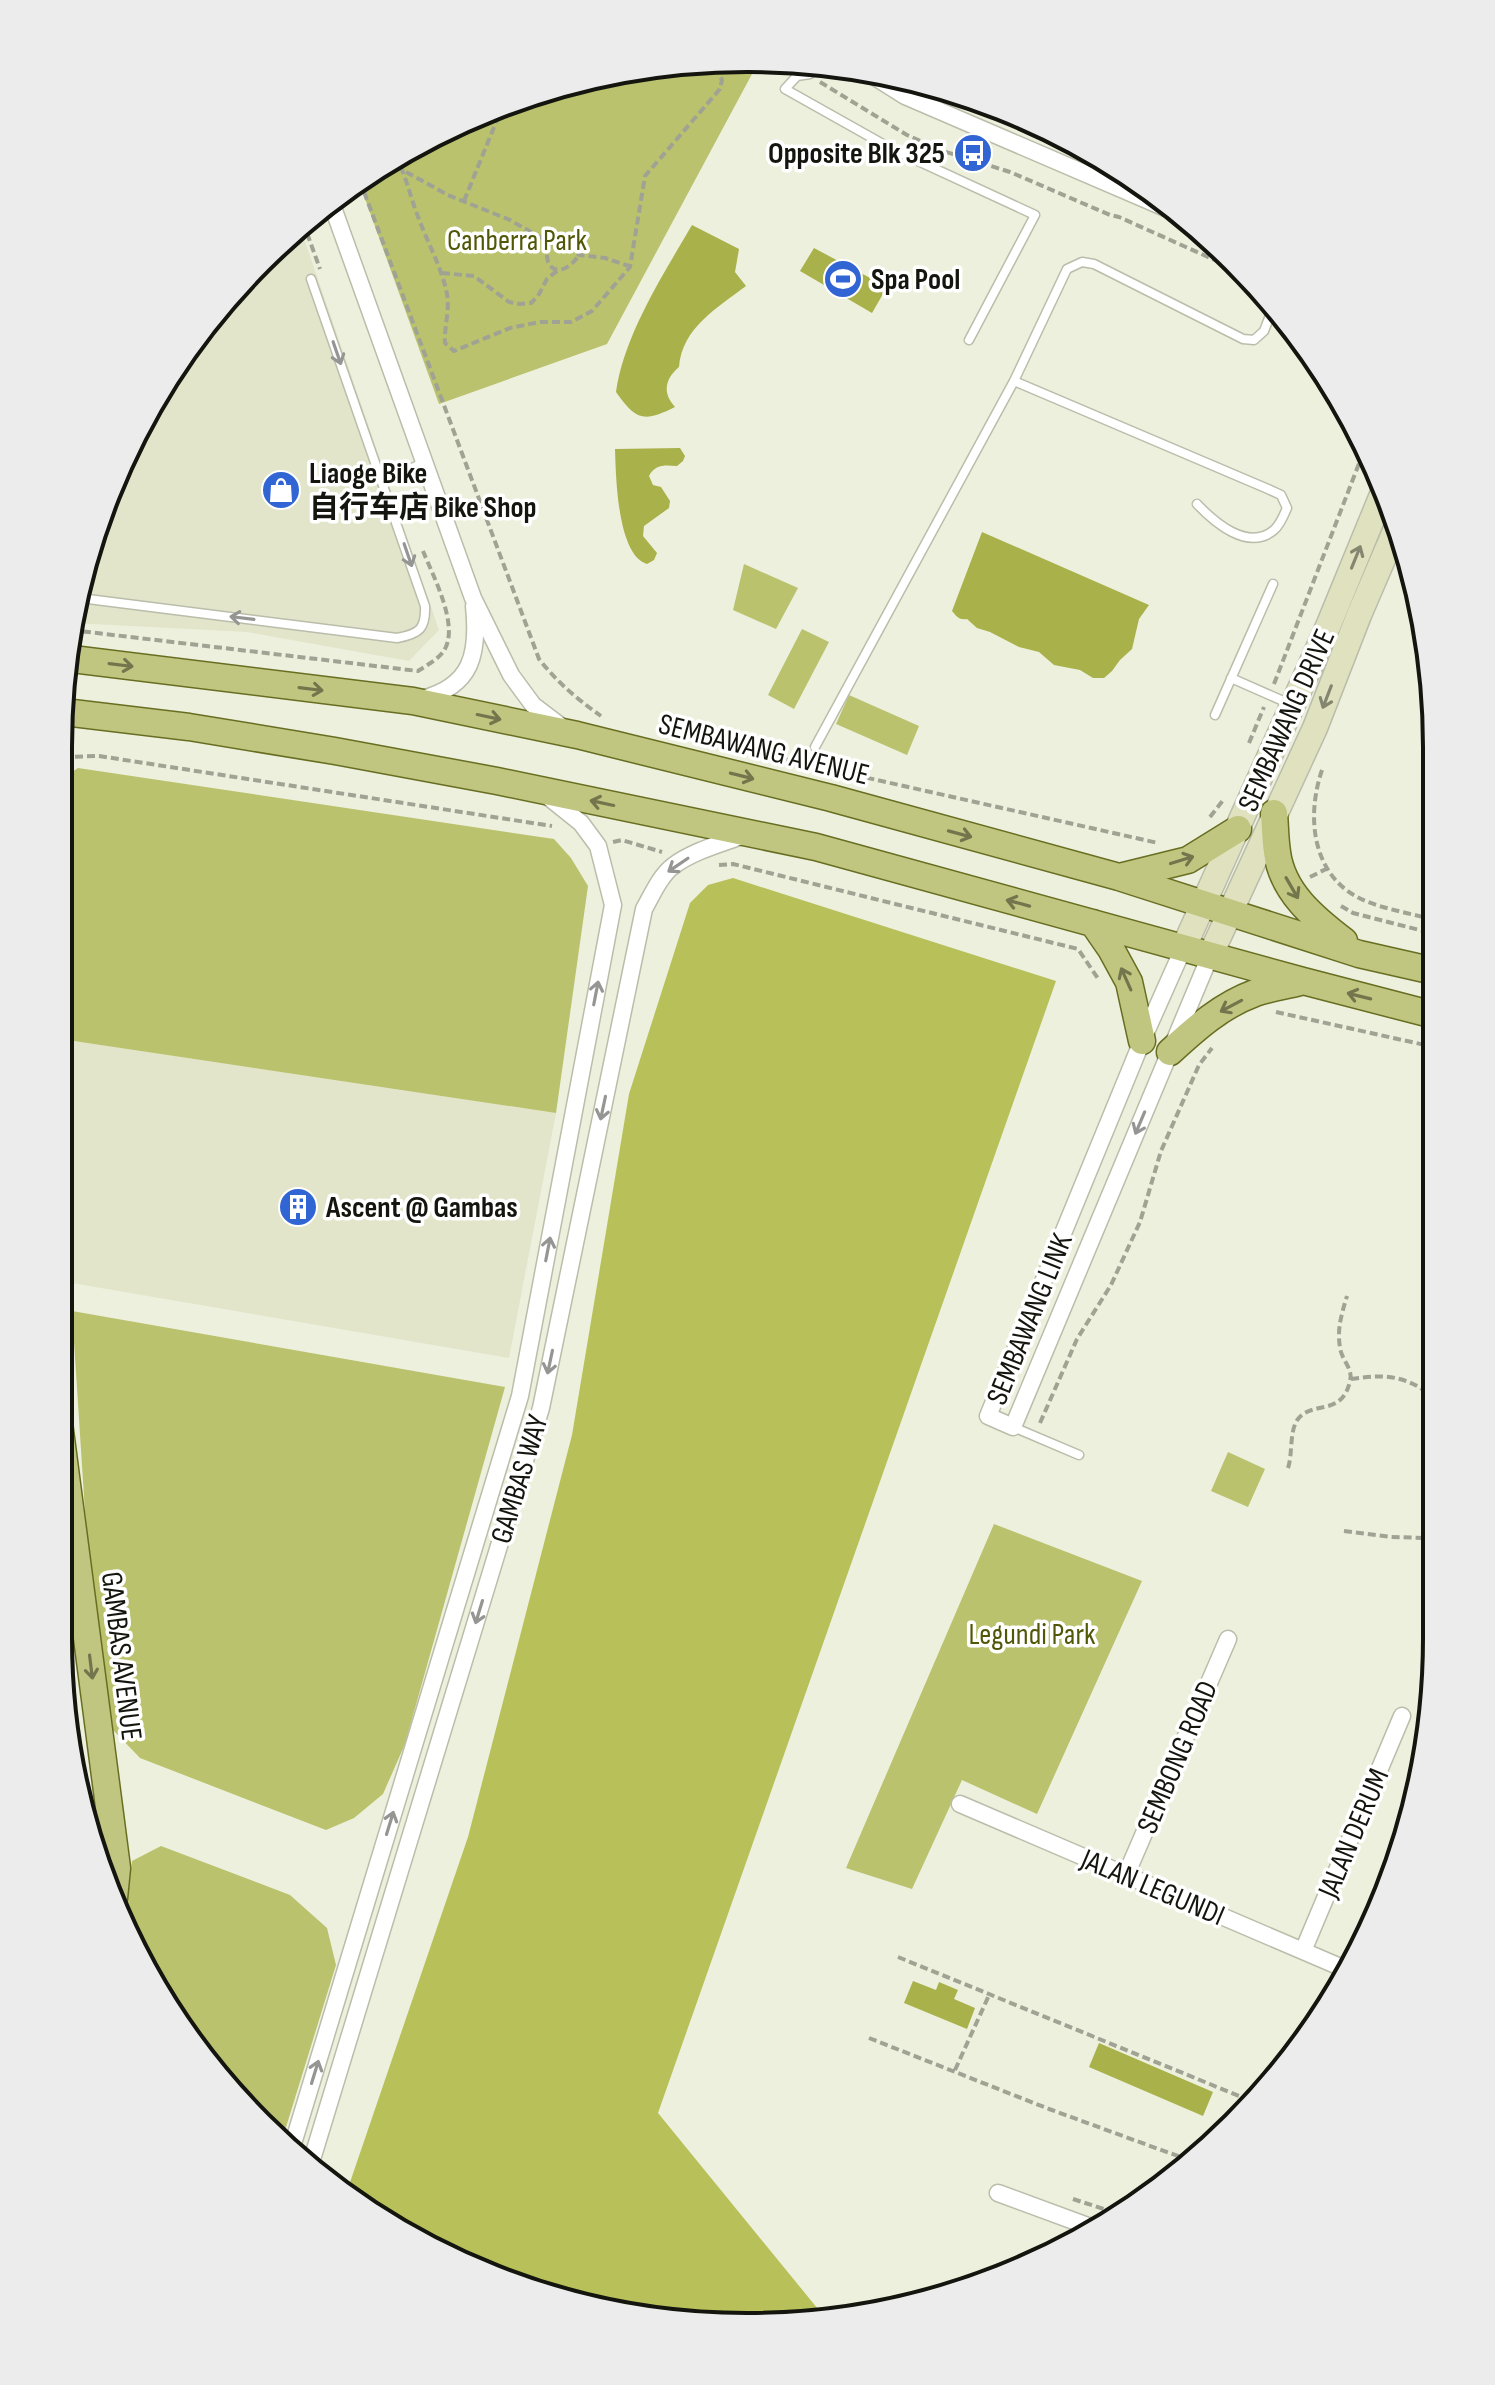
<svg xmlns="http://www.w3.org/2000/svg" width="1495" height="2385" font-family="'Sofia Sans Condensed','Noto Sans SC',sans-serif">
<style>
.built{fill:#e2e5ca}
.green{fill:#bac26e}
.forest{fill:#b7c059}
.water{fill:#a9b14a}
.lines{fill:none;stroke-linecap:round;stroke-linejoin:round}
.service-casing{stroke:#bbbdab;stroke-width:11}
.minor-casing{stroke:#bbbdab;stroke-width:19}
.secondary-casing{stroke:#bbbdab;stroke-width:27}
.primary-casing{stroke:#686e21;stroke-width:29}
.path{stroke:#a0a293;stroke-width:4;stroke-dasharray:8 4;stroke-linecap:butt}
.service{stroke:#fff;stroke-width:8}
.minor{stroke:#fff;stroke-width:16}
.secondary{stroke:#e0e2bf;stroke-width:24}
.primary{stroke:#c0c580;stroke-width:26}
.oneway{stroke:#959693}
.oneway2{stroke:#84866f}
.oneway3{stroke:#73764d}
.labels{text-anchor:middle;stroke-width:7;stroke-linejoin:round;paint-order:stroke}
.poi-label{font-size:30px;font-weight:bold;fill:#14150e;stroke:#fff;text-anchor:start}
.park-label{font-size:30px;fill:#525707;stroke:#fff}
.street-label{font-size:30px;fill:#14150e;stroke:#fff}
.rim{fill:none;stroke:#14150e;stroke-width:4}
</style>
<rect width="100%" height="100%" fill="#edf0dc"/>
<!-- built -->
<path class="built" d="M299,224L439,630L409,661L247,632L73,623L111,483L201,327Z
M67,1040L556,1113L509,1358L72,1283Z"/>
<!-- green -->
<path class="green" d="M759,61L607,344L439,404L359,182L403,150L526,94L658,64Z
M744,564L798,588L776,629L733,610Z
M802,629L829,642L794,709L768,695Z
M849,695L919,726L907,755L836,724Z
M78,768L554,839L571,858L588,886L556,1113L67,1040L62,991L63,778Z
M72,1311L505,1387L405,1744L383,1794L354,1818L326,1830L140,1758L113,1730L86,1527Z
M1228,1452L1265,1469L1248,1507L1211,1491Z
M994,1524L1142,1581L1037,1814L962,1780L912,1889L846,1868Z
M161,1846L290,1895L327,1928L336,1965L283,2137L174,2021L125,1920L132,1861Z"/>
<!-- forest -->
<path class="forest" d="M733,878L1056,981L658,2113L822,2314L703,2326L525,2290L346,2194L468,1837L572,1435L629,1094L690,903L708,885Z"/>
<!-- water -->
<path class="water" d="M692,225L739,249L735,272L746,286C717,308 682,328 679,367C665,379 662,393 675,407C643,423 636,420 616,392C624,335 663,275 692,225Z
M814,248L887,287L872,313L800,271Z
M680,448L685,456L683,461L677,466C665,465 655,464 649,476L653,485L661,487L670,501L669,508L644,526L643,536L657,553L654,560L647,564C617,555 616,475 615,449Z
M982,532L1149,605L1139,619L1132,649L1120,660L1112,671L1104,678H1093L1080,670L1054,665L1039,652L1019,647L990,632L977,628L967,619C959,620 957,617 952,611Z
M913,1981L936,1990L939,1982L958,1990L954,1999L975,2008L967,2029L904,2003Z
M1099,2043L1213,2092L1203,2116L1089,2067Z"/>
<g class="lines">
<!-- service casing -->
<g class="service-casing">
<path id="service" d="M800,61L797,76L785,89L890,148L1035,215L969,340
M797,76L810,74L822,64
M1014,381L1268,489L1281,495L1287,508C1284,515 1280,525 1274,530C1248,552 1214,522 1197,504
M382,482L425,462
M80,598L397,638C419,634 426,629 425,606L311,279
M1231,678L1290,704
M1215,715L1273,584
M815,747L1014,381L1067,269L1082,262L1094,264L1243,339L1254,340L1264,331L1274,305
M1013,1427L1079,1455"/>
</g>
<!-- minor casing -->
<g class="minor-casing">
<path id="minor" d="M867,72L905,96L1184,216
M969,98L1073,142
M331,202L473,598L511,675L533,705L562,727
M422,699C472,686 479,654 474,606
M1183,949L1142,1041L988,1416L1013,1427L1210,956
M960,1804L1345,1969
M1126,1875L1228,1639
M1303,1951L1402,1716
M292,2147L520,1396L613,905L598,846L581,823L546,795
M310,2166L541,1408L644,909C652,895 660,876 673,866C693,851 720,844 744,835
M998,2193L1093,2228"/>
</g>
<!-- secondary casing -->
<g class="secondary-casing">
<path id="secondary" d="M1183,949L1329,624L1384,490
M1210,956L1315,728L1359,615L1399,522"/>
</g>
<!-- primary casing -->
<g class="primary-casing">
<path id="primary" d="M64,658L413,701L577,735L831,798L1119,877L1359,954L1434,971
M64,712L189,727L335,751L497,781L816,847L1303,981L1434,1015
M1274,813C1275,826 1275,839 1277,852C1282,892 1314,918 1344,941
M1119,877L1188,860L1238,829
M1093,923L1111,949L1129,982L1142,1041
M1170,1052C1196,1028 1222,1005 1255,993C1270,988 1285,986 1300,982
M59,1423L117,1868L114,1898"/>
</g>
<!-- path -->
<path class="path" d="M820,82L907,135L943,151L1010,172L1110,215L1119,217L1246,274
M395,156C407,176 410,198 419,219C428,244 442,268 447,294C450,309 444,328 445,343L454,351L510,328L540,322H571L592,311L630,267L645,176L720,89L722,80L713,62
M406,172L448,195L510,220L550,243L568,244L579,255L605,258L629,266
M360,181L539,659C557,682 577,699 601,716
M464,201L503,105
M303,222L320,269
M550,243C539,268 561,282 579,255
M442,273L474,276L509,302L520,304L531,303L538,296L547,279L558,270
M71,630L418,671C427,665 437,660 443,652C461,628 433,576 423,551
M1274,684L1365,448
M1249,743L1264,707
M761,754L1158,843
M63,757L99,756L552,826
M1322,770C1305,820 1313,881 1368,902C1389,910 1413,914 1435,920
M1210,817L1224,799
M613,842L622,840L662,852
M719,865L733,864L1078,949L1099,980
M1310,877L1326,869
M1341,906L1353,913L1435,934
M1276,1012L1434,1047
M1351,1379C1385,1374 1406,1375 1433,1397
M1040,1423L1077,1339L1111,1285L1140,1222L1161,1151L1199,1065L1212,1048
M1288,1468C1293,1453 1289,1431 1298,1419C1313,1400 1342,1417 1350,1381C1353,1370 1344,1362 1341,1352C1336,1332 1341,1316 1347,1296
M1344,1531L1391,1537L1426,1538L1432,1541
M898,1957L1249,2100
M869,2038L1049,2109L1186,2159
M955,2070L990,1993
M1073,2199L1122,2215"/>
<!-- service -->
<use href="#service" class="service"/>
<!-- minor -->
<use href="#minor" class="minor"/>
<!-- secondary -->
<use href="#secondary" class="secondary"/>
<!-- primary -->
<use href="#primary" class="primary"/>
</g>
<!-- one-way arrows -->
<defs><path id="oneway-shaft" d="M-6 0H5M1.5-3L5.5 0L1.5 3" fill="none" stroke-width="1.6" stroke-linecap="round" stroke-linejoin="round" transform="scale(2)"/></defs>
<g class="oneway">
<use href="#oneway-shaft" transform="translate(337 353) rotate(71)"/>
<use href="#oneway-shaft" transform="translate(408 555) rotate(71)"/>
<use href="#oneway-shaft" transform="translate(242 618) rotate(-173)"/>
<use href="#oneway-shaft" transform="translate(678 865) rotate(146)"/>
<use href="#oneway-shaft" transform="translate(596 993) rotate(-79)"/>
<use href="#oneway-shaft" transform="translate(603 1108) rotate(102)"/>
<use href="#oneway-shaft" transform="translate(1140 1123) rotate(113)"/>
<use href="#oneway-shaft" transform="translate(548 1249) rotate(-79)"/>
<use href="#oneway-shaft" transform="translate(550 1362) rotate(102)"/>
<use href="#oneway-shaft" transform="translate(479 1612) rotate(107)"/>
<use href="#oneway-shaft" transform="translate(390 1823) rotate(-73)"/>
<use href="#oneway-shaft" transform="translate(315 2072) rotate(-73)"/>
</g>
<g class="oneway2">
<use href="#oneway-shaft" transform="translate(1356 557) rotate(-68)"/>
<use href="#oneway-shaft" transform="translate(1327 697) rotate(111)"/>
</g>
<g class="oneway3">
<use href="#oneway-shaft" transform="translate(121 665) rotate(7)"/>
<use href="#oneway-shaft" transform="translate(311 689) rotate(7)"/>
<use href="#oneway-shaft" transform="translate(489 717) rotate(12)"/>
<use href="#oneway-shaft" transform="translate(742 776) rotate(14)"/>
<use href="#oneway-shaft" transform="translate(602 803) rotate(-168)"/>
<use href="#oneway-shaft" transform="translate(960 834) rotate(15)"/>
<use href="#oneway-shaft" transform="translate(1182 860) rotate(-17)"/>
<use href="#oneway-shaft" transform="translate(1292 888) rotate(60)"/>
<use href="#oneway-shaft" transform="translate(1018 903) rotate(-165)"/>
<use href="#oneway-shaft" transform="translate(1126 979) rotate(-114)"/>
<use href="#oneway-shaft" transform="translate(1359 996) rotate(-166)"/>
<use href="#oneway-shaft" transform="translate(1231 1006) rotate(152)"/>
<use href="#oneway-shaft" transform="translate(91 1667) rotate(83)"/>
</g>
<!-- icons -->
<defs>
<g id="bus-disc" transform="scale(2)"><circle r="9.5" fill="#3265d4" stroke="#fff"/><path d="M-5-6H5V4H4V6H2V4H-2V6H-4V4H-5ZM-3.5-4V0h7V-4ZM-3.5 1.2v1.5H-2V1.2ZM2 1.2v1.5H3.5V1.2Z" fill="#fff"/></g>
<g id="stadium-disc" transform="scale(2)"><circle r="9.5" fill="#3265d4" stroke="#fff"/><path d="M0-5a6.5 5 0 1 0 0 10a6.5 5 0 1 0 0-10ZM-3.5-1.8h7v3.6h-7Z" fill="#fff"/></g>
<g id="shop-disc" transform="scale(2)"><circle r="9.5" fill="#3265d4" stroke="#fff"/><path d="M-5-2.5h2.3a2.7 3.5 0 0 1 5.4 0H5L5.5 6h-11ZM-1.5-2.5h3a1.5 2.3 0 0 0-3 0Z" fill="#fff"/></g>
<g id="building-disc" transform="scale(2)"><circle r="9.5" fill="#3265d4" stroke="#fff"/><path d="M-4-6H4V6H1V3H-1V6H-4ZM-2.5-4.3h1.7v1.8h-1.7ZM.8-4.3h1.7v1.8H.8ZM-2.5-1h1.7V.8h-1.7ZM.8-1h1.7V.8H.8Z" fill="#fff"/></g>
</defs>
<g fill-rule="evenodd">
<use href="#bus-disc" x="973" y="153"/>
<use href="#stadium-disc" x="843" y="279"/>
<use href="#shop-disc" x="281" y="490"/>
<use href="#building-disc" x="298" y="1207"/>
</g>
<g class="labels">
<!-- poi labels -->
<g class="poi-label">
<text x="945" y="163" text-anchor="end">Opposite Blk 325</text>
<text x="871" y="289">Spa Pool</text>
<text x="309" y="483">Liaoge Bike<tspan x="309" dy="34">自行车店 Bike Shop</tspan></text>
<text x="326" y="1217">Ascent @ Gambas</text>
</g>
<!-- park labels -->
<g class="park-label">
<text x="517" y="250">Canberra Park</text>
<text x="1032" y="1644">Legundi Park</text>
</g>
<!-- street labels -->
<g class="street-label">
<text transform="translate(1286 720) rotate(-66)" y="10">SEMBAWANG DRIVE</text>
<text transform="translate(764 749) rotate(14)" y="10">SEMBAWANG AVENUE</text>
<text transform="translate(1029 1319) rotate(-68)" y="10">SEMBAWANG LINK</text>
<text transform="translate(519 1479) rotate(-73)" y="10">GAMBAS WAY</text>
<text transform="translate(122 1656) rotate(83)" y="10">GAMBAS AVENUE</text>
<text transform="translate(1177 1757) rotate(-67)" y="10">SEMBONG ROAD</text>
<text transform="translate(1353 1833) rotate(-67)" y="10">JALAN DERUM</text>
<text transform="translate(1153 1887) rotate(23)" y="10">JALAN LEGUNDI</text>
</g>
</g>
<!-- crop -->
<path d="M0 0H1495V2385H0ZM747 72H748A675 675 0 0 1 1423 747V1638A675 675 0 0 1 748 2313H747A675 675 0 0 1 72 1638V747A675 675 0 0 1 747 72Z" fill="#ececec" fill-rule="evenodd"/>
<path class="rim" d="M747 72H748A675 675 0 0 1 1423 747V1638A675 675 0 0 1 748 2313H747A675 675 0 0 1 72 1638V747A675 675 0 0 1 747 72Z"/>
</svg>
